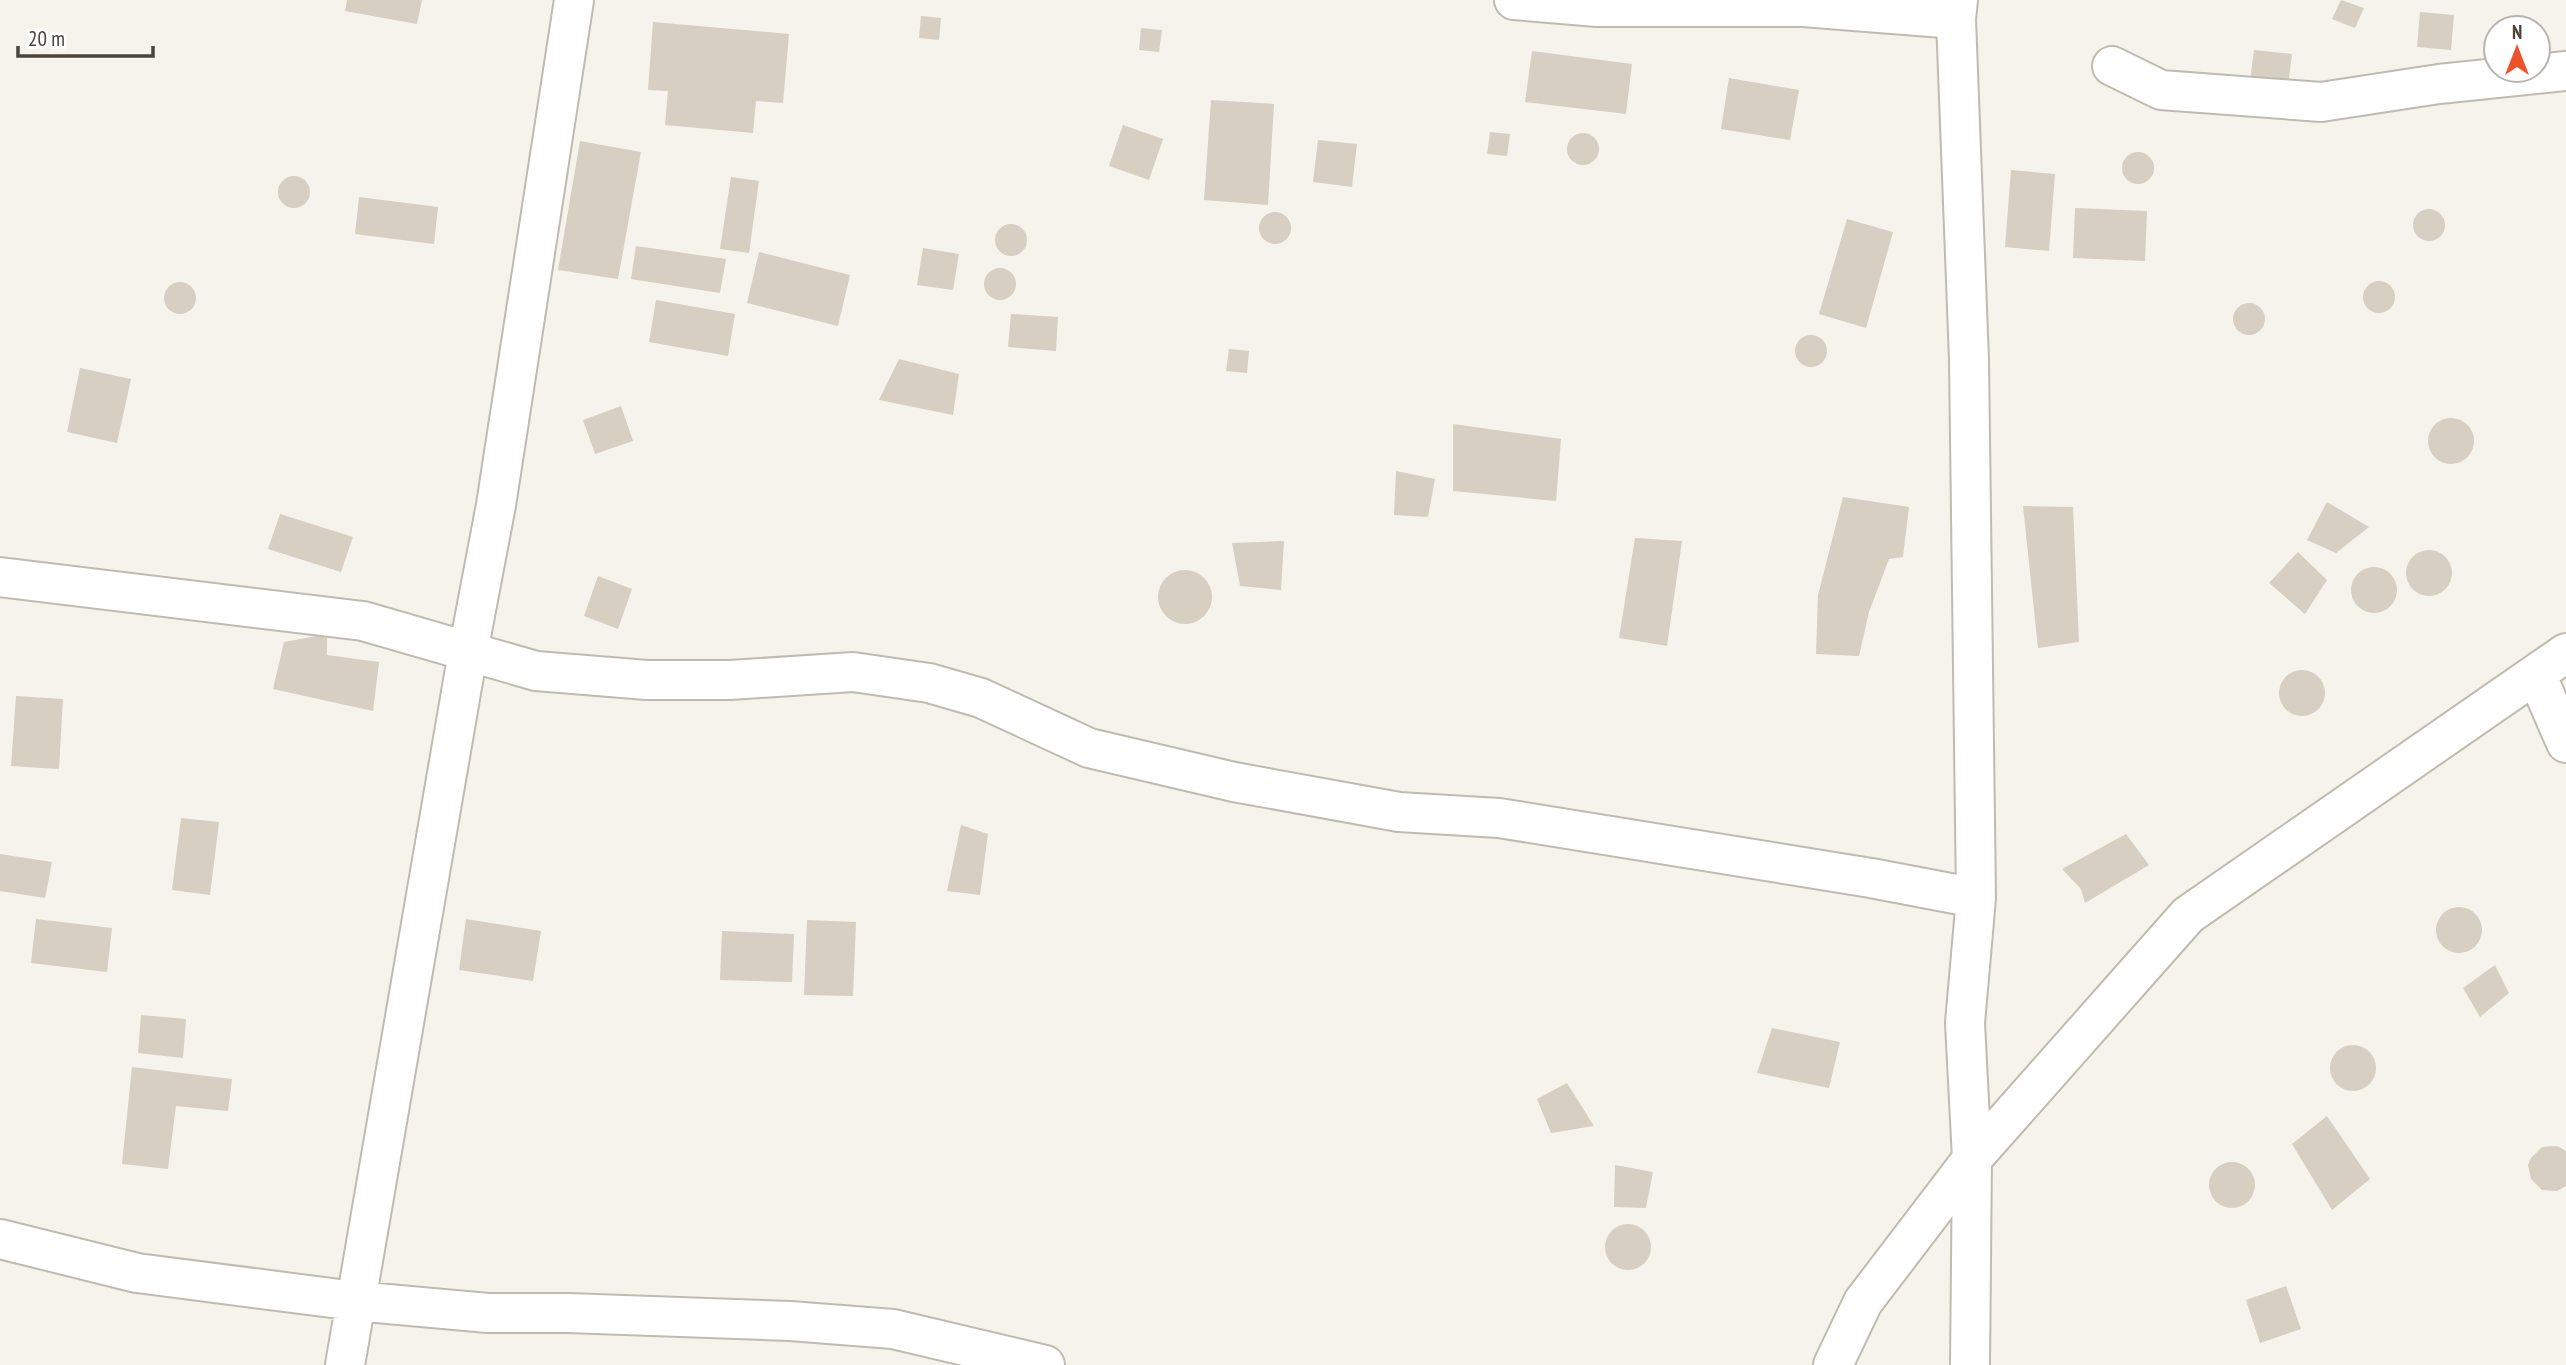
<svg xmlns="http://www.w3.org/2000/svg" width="2566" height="1365" font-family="'PT Sans Narrow',sans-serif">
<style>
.building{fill:#d6cfc2}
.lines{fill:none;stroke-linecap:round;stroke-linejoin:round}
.minor-casing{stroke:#c0bbaf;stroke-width:42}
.minor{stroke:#fff;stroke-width:38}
</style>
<rect width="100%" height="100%" fill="#f5f3ec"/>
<!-- building -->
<path class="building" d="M347,0H422L417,24L345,11Z
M2341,0L2364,8L2355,28L2332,19Z
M2420,12L2454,15L2451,50L2417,47Z
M921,16L941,18L939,40L919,38Z
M653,22L789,34L783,103L756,101L753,133L665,125L668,91L648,90Z
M1141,28L1162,30L1159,52L1139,50Z
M2254,50L2292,54L2288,85L2250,81Z
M1532,51L1632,64L1626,114L1525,102Z
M1729,78L1799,90L1790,140L1721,129Z
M1211,100L1274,104L1268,205L1204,200Z
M1123,125L1163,139L1149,180L1109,166Z
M1490,132L1510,134L1507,156L1487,154Z
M1567 149a16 16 0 1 1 32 0a16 16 0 1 1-32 0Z
M1318,140L1357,144L1352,187L1313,182Z
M580,141L641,152L618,279L558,270Z
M2122 168a16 16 0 1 1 32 0a16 16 0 1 1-32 0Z
M2011,170L2055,174L2049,251L2005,247Z
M278 192a16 16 0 1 1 32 0a16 16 0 1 1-32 0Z
M731,177L759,181L749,253L720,249Z
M359,197L438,207L434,244L355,234Z
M2075,208L2147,211L2145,261L2073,258Z
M2413 225a16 16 0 1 1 32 0a16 16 0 1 1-32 0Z
M1259 228a16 16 0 1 1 32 0a16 16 0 1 1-32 0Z
M1847,219L1893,232L1866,328L1819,314Z
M995 240a16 16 0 1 1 32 0a16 16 0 1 1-32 0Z
M636,246L726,259L720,293L631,279Z
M923,248L959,254L953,290L917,285Z
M759,252L850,275L838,326L747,303Z
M984 284a16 16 0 1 1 32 0a16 16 0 1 1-32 0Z
M2363 297a16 16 0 1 1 32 0a16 16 0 1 1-32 0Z
M164 298a16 16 0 1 1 32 0a16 16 0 1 1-32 0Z
M656,300L735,314L728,356L649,342Z
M2233 319a16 16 0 1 1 32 0a16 16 0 1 1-32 0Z
M1011,314L1058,317L1056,351L1008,347Z
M1795 351a16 16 0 1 1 32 0a16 16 0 1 1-32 0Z
M1229,349L1249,351L1247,373L1226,371Z
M899,359L959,374L953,415L879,400Z
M80,368L131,379L117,443L67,432Z
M621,406L633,441L595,454L583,420Z
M2428 441a23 23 0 1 1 46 0a23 23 0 1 1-46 0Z
M1453,424L1561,439L1556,501L1453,491Z
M1396,471L1435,479L1428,517L1394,515Z
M1843,497L1909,507L1903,557L1889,559L1869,612L1859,656L1816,654L1818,595Z
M2327,502L2369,527L2336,553L2307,540Z
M2023,506L2073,507L2079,642L2038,648Z
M280,514L353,537L341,572L268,549Z
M1635,538L1682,541L1667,646L1619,638Z
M1284,541L1281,590L1240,586L1232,543Z
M2406 573a23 23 0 1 1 46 0a23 23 0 1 1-46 0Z
M2298,552L2327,580L2305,614L2269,583Z
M2351 590a23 23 0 1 1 46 0a23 23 0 1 1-46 0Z
M1158 597a27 27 0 1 1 54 0a27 27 0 1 1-54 0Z
M598,576L632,589L618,629L584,616Z
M327,634V655L379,662L373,711L273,689L284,642Z
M2279 693a23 23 0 1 1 46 0a23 23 0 1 1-46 0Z
M16,696L63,699L59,769L11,766Z
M181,818L219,822L210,895L172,890Z
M961,825L988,834L980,895L947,891Z
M2126,834L2149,865L2085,903L2081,889L2062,869Z
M0,854L52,862L45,898L0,891Z
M2436 930a23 23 0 1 1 46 0a23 23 0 1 1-46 0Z
M36,919L112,928L107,972L31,963Z
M466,919L541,931L533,981L459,970Z
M807,920L856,922L853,996L804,995Z
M722,931L794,934L792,982L720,980Z
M2495,965L2509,993L2480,1017L2463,988Z
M141,1015L186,1019L183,1058L138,1053Z
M1772,1028L1840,1042L1829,1088L1757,1073Z
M2330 1068a23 23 0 1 1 46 0a23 23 0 1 1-46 0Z
M132,1067L232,1079L228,1111L176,1106L168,1169L122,1164Z
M1567,1083L1594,1126L1551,1133L1537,1099Z
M2327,1116L2370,1179L2332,1210L2292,1144Z
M2557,1146L2566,1151V1186L2557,1191L2542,1190L2531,1179L2528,1165L2531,1158L2542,1147Z
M2209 1185a23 23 0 1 1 46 0a23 23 0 1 1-46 0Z
M1615,1165L1653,1172L1646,1208L1614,1207Z
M1605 1247a23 23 0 1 1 46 0a23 23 0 1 1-46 0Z
M2286,1286L2301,1329L2260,1343L2246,1300Z"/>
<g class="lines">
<!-- minor casing -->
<g class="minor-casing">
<path id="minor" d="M1514,0L1597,7H1803L1956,19
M1958,0L1956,19L1969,360L1976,898L1965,1023L1972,1159L1970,1365
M2112,66L2161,90L2321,102L2439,84L2566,71
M0,577L363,621L536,671L647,680H730L853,672L929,683L981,698L1089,748L1234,782L1399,812L1499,818L1871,878L1976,898
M2536,674L2566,743
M0,1239L137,1273L355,1301L488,1313H568L790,1321L893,1329L1045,1365
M345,1365L468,652L496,505L574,0
M1833,1365L1863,1302L1972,1159L2188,915L2566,653"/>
</g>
<!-- minor -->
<use href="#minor" class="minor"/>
</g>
<!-- north arrow -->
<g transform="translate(2517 49)"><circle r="33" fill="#ffffff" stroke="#b7b4b0" stroke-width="2"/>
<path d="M0-5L12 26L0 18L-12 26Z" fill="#ee512b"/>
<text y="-10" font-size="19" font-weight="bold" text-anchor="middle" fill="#4a443a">N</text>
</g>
<!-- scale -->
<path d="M18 46v10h135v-10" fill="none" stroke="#4a443a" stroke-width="3.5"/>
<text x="28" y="46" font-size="21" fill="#4a443a" stroke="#ffffff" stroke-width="5" paint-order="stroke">20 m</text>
</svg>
